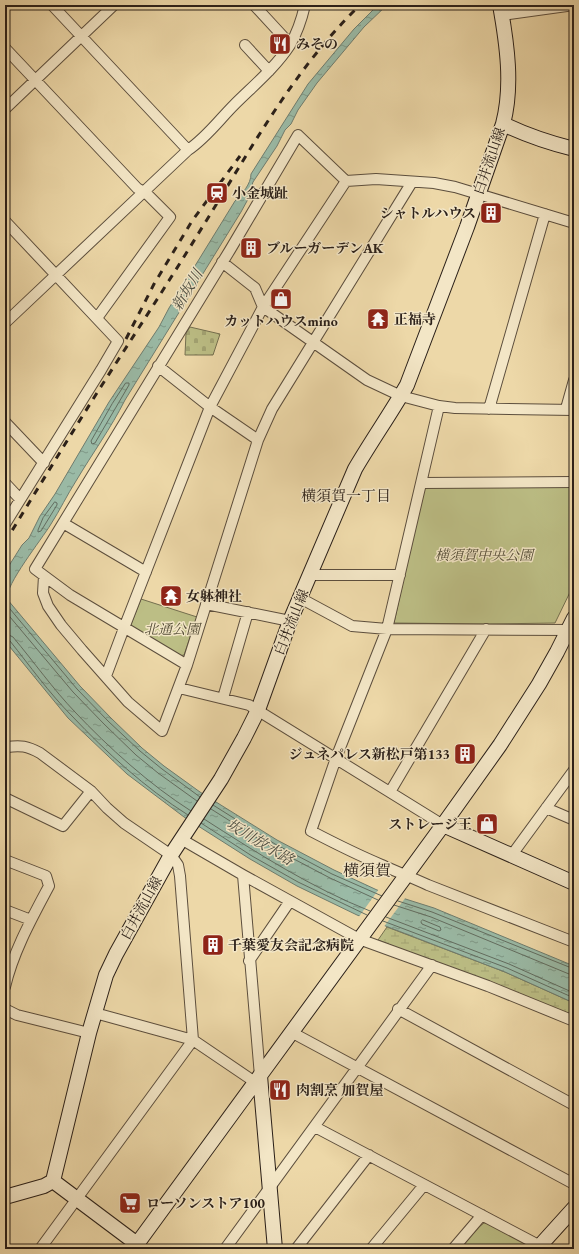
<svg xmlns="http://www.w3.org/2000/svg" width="579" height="1254" font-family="'EB Garamond','Noto Serif JP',serif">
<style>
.wetland{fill:url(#wetland-marsh);stroke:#746f4f}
.cemetery{fill:url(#cemetery-stones);stroke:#746f4f}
.park{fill:#bcbe85;stroke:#746f4f}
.water{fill:url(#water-ripples);stroke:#6e7c6e}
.pier{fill:#edd8a8}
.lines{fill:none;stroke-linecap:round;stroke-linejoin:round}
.shore{stroke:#626d60;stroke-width:1}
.street-casing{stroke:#5c4e3d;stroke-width:12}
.secondary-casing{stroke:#2b2019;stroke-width:16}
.street{stroke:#f3e6c6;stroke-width:10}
.secondary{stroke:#f3e6c6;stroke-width:14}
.rail{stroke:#2b2019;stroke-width:3;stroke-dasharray:7 7;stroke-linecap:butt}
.labels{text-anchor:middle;stroke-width:3;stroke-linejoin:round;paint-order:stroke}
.poi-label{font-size:14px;font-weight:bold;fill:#2b2019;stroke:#f3e6c6;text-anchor:start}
.street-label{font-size:14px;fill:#2b2019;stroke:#f3e6c6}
.park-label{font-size:14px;font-style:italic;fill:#564f39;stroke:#f3e6c6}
.water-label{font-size:15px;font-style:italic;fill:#4c4e43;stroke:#f3e6c6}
.neighbourhood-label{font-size:15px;fill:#2b2019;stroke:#f3e6c6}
.quarter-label{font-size:16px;fill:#2b2019;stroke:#f3e6c6}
</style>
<defs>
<pattern id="wetland-marsh" width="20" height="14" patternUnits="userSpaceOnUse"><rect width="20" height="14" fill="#bcbe85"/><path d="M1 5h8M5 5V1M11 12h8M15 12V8" fill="none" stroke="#a2a372"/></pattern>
<pattern id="cemetery-stones" width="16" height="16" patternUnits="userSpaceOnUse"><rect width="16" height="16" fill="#bcbe85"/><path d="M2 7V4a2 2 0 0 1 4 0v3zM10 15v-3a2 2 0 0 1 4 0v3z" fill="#a2a372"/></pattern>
<pattern id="water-ripples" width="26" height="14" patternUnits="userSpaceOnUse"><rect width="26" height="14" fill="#9abaa6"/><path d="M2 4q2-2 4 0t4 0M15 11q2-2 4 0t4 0" fill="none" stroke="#7e9786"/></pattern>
</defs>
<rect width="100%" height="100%" fill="#edd8a8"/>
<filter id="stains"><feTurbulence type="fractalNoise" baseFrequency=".005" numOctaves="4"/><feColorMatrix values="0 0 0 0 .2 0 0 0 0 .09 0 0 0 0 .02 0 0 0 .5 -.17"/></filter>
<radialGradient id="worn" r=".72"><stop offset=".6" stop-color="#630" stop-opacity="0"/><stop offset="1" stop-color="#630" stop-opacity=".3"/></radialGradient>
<!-- wetland -->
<path class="wetland" d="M387,927L505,972L574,1003V1018L378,940Z"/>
<!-- cemetery -->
<path class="cemetery" d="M190,327L220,334L213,355H185L186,333Z"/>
<!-- park -->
<path class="park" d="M424,485L574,486V584L555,623L489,624L394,623Z
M141,599L197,617L184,655L179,656L132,627L131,624Z
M484,1223H487L527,1243L530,1248L459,1249L479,1227Z"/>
<!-- water -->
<path class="water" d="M378,5H387L364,27L317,83L298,110L291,124L285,130L277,146L253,182L247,201L241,212L125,400C111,428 92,454 76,481C67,495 60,510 51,524C42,539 5,585 7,599L80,686L111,718L142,748L164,766L200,792L277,840L334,870L377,890L434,908L574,966V1003L505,972L357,915L297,886L250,859L184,817L127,774L68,718L5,641V572L22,545L29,538L40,516L55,494L109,402L159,327L169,308L235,201C242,194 251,184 251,174L308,84L354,29Z"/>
<!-- pier -->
<path class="pier" d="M379,889L406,897L383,928L358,918Z"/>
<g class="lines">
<!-- shore -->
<path class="shore" d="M126,383H129V385L95,443L92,444L91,441L112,404Z
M55,502L57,503V505L41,531L38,532V530L43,518Z
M5,603L77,689L108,721L140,751L162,769L200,797
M5,611L73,692L104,724L136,755L158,773L197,801
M5,634L9,635L13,637C34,662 53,689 75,712C108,747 150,785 191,811
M5,639L10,641C30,666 49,693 72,716C106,752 145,788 188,815
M213,805L275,844L332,874L382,896
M211,809L273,848L330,878L378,900
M204,819C257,853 312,888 370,911
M201,823L252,856L298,882L367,915
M398,901L432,912L574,969
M394,905L431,917L569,974H574
M386,917L509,964L574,993
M423,920L440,927L441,930L439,931L422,924L421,922Z
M383,921L507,968L574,998"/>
<!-- street casing -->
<g class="street-casing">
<path id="street" d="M52,5L188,150
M254,5L290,44
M502,15L574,5
M245,45L269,71
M5,48L137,188L148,195L170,217L97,318
M5,109L114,5
M5,221L118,341L101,370L5,524
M222,262L255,288L263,307L367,380L401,396L439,406L455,408L574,410
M5,323L188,150C206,138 219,120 234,105C253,86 275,68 290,45C297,33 302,18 305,5
M158,366L210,407L258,440
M439,406L387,629L336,758L311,831C334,843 358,855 382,865C397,872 413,878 428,885L574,942
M489,409L545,214
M567,410V405L574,380
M5,422L44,463
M5,483L20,499
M421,483L574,482
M63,523L146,572
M310,575H400
M44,576L43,593L48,606L61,625L82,650L128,702L162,731L187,665L258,440L272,409L412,182
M300,598L352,626L387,629L574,630
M206,604L290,621
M187,665L70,595L35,569L230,250L298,135L346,181L376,179L434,183L455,187L574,223
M106,676L124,628L210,407L263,307L346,181
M179,688L249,705L443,825
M223,698L248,612
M5,746L7,747C21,745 27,746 40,753L91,791L107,808L124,823L171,855L178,865L180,876L193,1040L255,1082
M390,792L486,629
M5,798L63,826L91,791
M546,808L574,820
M181,839L243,875L359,939L488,986L574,1021
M511,856L574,770
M5,860L46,876L49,886C32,918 13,952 5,987
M243,875L260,1076
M5,910L31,920
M249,961L290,901
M5,1009L17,1015L89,1033
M398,1009L574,1105
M291,1032L574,1184
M315,1127L546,1249
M40,1249L193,1040L95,1013
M225,1249L432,965
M296,1249L369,1155
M371,1249L424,1185
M453,1249L482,1215"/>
</g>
<!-- secondary casing -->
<g class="secondary-casing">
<path id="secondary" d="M503,124C526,135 549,143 574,149
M443,825L574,883
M260,1076L275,1249
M53,1181L137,1244L133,1249
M5,1197L44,1186L53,1181L89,1033L106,975L116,954L171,855L221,779L244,738L258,710L290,621L355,469C372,440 391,413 407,385L467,227L503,124C513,86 507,44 500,5
M137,1244L443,825L500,745L539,684L557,652L574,618
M537,1249L574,1208"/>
</g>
<!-- street -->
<use href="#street" class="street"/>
<!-- secondary -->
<use href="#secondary" class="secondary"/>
<!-- rail -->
<path class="rail" d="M126,339L154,284L192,221L240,156
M5,542C37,490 69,437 102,385C136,332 170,280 203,226C251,149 294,69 360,5"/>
</g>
<!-- icons -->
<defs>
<g id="restaurant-square" transform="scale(1.15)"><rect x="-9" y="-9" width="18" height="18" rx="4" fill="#8f2418" stroke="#f3e6c6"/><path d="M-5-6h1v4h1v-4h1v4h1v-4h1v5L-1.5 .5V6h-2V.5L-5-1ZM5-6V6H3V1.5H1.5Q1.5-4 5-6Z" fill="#fff"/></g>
<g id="station-square" transform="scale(1.15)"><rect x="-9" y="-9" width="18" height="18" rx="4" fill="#8f2418" stroke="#f3e6c6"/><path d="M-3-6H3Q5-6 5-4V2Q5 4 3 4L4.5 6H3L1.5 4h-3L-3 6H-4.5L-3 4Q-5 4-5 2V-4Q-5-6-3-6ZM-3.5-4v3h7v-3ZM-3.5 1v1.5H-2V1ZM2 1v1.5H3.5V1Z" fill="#fff"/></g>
<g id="building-square" transform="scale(1.15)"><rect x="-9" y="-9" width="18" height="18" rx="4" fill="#8f2418" stroke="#f3e6c6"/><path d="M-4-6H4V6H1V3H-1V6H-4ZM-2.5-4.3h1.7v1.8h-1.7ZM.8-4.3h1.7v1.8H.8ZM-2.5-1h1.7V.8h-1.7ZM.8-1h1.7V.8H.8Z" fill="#fff"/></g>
<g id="shop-square" transform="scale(1.15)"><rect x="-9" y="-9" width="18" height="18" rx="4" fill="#8f2418" stroke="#f3e6c6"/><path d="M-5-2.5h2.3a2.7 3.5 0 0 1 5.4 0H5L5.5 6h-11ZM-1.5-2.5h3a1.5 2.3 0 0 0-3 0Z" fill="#fff"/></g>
<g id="temple-square" transform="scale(1.15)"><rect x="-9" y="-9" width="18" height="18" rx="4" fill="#8f2418" stroke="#f3e6c6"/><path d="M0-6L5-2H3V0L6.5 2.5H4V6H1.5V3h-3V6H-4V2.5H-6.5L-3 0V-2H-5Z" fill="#fff"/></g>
<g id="supermarket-square" transform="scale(1.15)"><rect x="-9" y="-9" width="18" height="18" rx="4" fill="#8f2418" stroke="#f3e6c6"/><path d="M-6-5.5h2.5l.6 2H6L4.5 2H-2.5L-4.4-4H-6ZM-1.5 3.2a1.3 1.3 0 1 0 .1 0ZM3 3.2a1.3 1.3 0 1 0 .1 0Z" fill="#fff"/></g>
</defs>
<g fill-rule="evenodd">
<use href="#restaurant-square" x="280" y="44"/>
<use href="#station-square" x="217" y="193"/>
<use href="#building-square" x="491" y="213"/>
<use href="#building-square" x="251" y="248"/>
<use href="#shop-square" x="281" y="299"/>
<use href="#temple-square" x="378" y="319"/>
<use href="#temple-square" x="171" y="596"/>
<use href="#building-square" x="465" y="754"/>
<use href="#shop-square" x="487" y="824"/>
<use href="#building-square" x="213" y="945"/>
<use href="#restaurant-square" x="280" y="1090"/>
<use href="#supermarket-square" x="130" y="1203"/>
</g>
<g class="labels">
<!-- poi labels -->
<g class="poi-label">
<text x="296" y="49">みその</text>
<text x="232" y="198">小金城趾</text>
<text x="476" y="218" text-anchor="end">シャトルハウス</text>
<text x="266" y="253">ブルーガーデンAK</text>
<text x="394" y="324">正福寺</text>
<text x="281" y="326" text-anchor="middle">カットハウスmino</text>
<text x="186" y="601">女躰神社</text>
<text x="450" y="759" text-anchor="end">ジュネパレス新松戸第133</text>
<text x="472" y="829" text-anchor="end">ストレージ王</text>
<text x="228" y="950">千葉愛友会記念病院</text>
<text x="296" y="1095">肉割烹 加賀屋</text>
<text x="146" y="1208">ローソンストア100</text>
</g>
<!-- street labels -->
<g class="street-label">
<text transform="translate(489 161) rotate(-71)" y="5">白井流山線</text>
<text transform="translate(291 622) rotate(-68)" y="5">白井流山線</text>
<text transform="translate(141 908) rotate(-61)" y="5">白井流山線</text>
</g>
<!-- park labels -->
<g class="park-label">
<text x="484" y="560">横須賀中央公園</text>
<text x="172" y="634">北通公園</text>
</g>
<!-- water labels -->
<g class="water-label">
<text transform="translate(187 290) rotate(-59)" y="5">新坂川</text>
<text transform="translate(260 842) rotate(31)" y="5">坂川放水路</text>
</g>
<!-- neighbourhood labels -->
<g class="neighbourhood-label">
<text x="346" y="501">横須賀一丁目</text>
</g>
<!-- quarter labels -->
<g class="quarter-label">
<text x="367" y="876">横須賀</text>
</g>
</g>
<!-- margin -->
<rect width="579" height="1254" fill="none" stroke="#edd8a8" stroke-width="20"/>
<rect x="6" y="6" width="567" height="1242" fill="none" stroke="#2b2019" stroke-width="2"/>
<rect x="10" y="10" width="559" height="1234" fill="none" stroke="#2b2019"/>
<rect width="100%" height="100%" filter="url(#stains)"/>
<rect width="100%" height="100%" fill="url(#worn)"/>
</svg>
